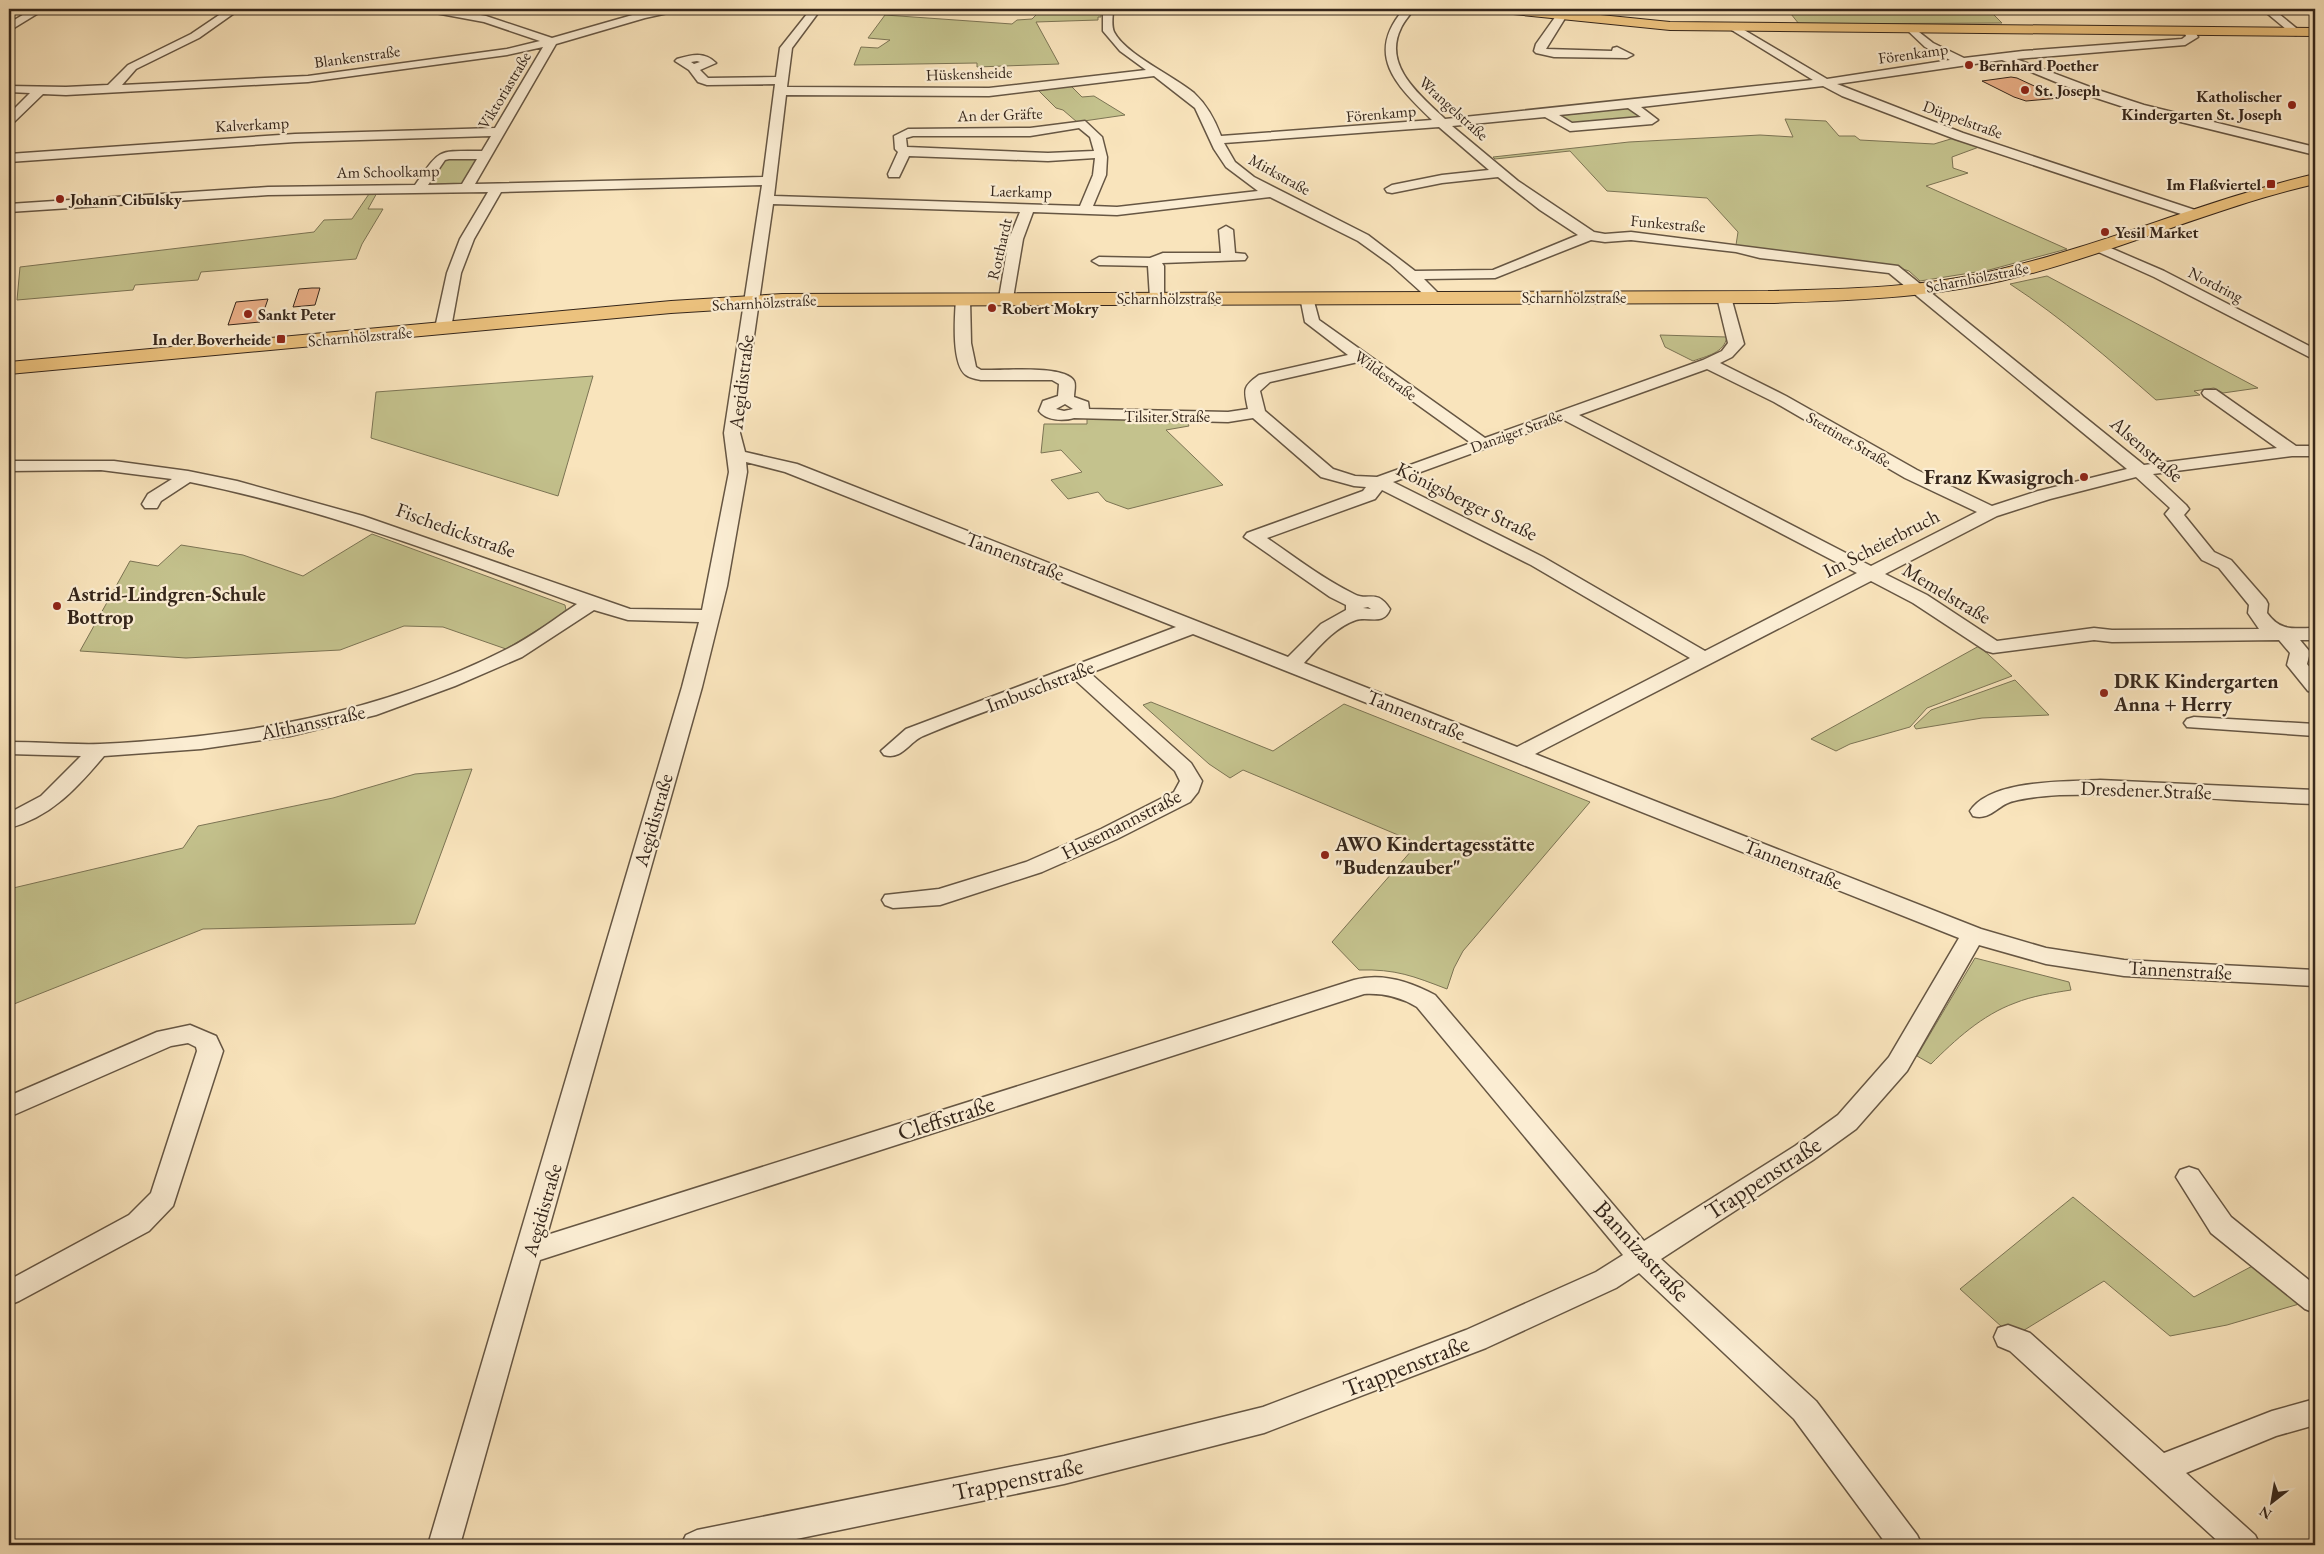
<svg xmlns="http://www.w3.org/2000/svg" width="2324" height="1554" font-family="'EB Garamond',serif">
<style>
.green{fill:#c4c28d;stroke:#7c7454}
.building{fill:#ebb088;stroke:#35261b}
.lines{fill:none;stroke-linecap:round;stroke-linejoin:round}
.minor-casing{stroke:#665643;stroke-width:3}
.major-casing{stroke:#35261b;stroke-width:2}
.minor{fill:#fbedd3;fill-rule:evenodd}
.major{fill:#ecc27e;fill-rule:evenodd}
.poi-dot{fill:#8f2418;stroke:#fbedd3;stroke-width:2}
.labels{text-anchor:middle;stroke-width:4.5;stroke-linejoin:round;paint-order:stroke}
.far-street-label{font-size:16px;fill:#35261b;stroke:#fbedd3}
.far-poi-label{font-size:16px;font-weight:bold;fill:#35261b;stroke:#fbedd3;text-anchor:start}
.street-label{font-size:20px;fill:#35261b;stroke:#fbedd3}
.poi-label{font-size:20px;font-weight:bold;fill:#35261b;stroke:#fbedd3;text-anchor:start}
.near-street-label{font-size:24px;fill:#35261b;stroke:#fbedd3}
</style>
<rect width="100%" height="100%" fill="#f9e4bc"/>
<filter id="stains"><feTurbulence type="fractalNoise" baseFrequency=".004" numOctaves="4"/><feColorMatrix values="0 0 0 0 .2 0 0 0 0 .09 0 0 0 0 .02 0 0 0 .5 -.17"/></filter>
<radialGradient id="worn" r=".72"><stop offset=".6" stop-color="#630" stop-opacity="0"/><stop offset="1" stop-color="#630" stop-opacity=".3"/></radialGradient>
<!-- green -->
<path class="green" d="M1042,9H1101V17H1098V20L1036,22L1059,64L977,67V63L854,65L861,47L878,48L890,40L868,38L885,15L1012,24L1017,20L1032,19Z
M1787,9H1988L2002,23L1799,24Z
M1071,86L1082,97L1094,96L1125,115L1077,122L1063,110L1056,108L1038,90Z
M1627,107L1631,108L1641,117L1572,125L1559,116Z
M1785,119L1826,121L1839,136H1855L1860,140L1934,144L1954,138L1979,147L1952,157L1953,168L1968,173L1926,186L2067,249L1989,270L1920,281L1909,271L1894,266L1765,251L1736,245L1738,232L1707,198L1607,191L1570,151L1495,159L1493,157L1629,142L1760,135L1793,137Z
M446,158H478L462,184H428Z
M371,191H378L368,209H383L362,244L356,259L201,272L198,280L135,285L133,290L17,300L20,267L314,232L324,220L352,219Z
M2047,276L2258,388L2223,393L2214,388L2194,391L2200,395L2156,400C2109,359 2062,318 2010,284Z
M1660,335L1727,337C1724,353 1707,356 1693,361L1665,347Z
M593,376L558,496L371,438L376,392Z
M1087,418H1185L1189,426L1166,430L1223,485L1128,509L1106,501L1098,492L1068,499L1051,480L1082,472L1061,450L1041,453L1044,424H1087Z
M372,534L565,605L566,610L552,621L506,649L443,627L404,626L340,650L186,658L80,651L130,561L158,566L181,545L243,555L303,576Z
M1979,646L2012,676L1927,708L1910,727L1850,744L1836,751L1811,739Z
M2015,680L2049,715L1982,718L1916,729L1914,726L1931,710Z
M1151,702L1273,751L1344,704L1590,802L1463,951L1454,968L1447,989C1413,976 1396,969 1359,970L1332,942L1412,850L1410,840L1243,770L1230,778L1209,764L1143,705Z
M472,769L415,924L203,929L9,1006V889L183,848L198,826L333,798L415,774Z
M1975,958L2069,982L2071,990C2052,993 2032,996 2015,1003C1982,1015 1955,1040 1931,1064L1917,1056Z
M2073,1197L2194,1297L2258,1263L2306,1302L2227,1325L2170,1336L2104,1281L2013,1337L1960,1289Z"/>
<!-- building -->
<path class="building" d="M2011,77L2017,78L2060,98L2026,101L2014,97L1982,81Z
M312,288H320L315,305L293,307L299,289Z
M268,299L260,322L228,325L236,302Z"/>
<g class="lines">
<!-- minor casing -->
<g class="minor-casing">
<path id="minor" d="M33,9H45L9,31V23Z
M228,9H240L199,38L136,69L122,85L308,76L507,49L540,41L484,22L430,12L425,9H447L486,16L552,38L643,12L658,9H678L677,11L645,18L556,44L475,184L763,177L775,84L707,85L698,82L689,70L675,61L677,59C691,55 704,51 716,63L700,70L708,78L776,77L780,48L811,9H821L792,48L787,87L989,88L1146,70L1120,51L1103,31V9H1113C1113,16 1111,25 1114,32C1125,54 1174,76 1194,93C1207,105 1215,120 1221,136L1432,120C1397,86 1364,55 1404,9H1414C1410,15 1404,21 1401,28C1382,66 1421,96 1445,119L1813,80L1730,29L1729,27L1734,24L1827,79L1950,60L1925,47L1905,28L1910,25L1933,43L1964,58L2023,51L2182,39L2186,36L2184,31L2185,29H2193L2198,37L2185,45L2016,59L2098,90L2144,105L2315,147V155L2136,111L2090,96L2002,60L1837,84L1963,133L2198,211L2200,214L2198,217L2193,218L1955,139L1842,96L1823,86L1641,107L1658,120L1652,124L1570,131L1545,117L1452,126L1518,181L1594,232L1605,234L1631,232L1898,266L2144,465L2277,448L2204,396L2202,393L2204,390H2216L2296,446H2315V456H2292L2153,474L2186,505L2189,509L2184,515L2214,552L2231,560L2266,600L2268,604L2267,613C2281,632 2293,628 2315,628V640H2300L2310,652L2307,664L2315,674V693L2308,691L2287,665L2290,653L2279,640L2112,642L2094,640L1993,653L1986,651L1913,603L1871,581L1535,754L1981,929L2046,948L2124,960L2315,970V986L2124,976L2046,964L1979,945L1907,1071L1856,1129L1813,1160L1661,1259L1816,1401L1917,1535L1922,1545H1887L1794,1419L1639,1273L1616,1288L1486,1348L1264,1433L1064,1484L767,1545H681L686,1535L697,1530L1064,1456L1263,1407L1466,1330L1596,1272L1623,1255L1417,1007C1400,997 1384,993 1364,994L540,1260L460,1545H428L682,687L699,622L628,620L594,610L522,657L455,686L376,715L290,736L201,749L104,756C77,788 51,817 9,828V813L41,796L81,756L9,754V742C39,742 70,745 100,744C242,737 379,714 507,649C532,637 554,619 577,604C450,557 324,509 190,482L161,501L157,508H145L142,504L148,494L172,479L101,470L9,471V461H114L188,471L237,481L363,516L630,609L702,610L729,472L724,433L762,185L501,192L474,239L461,273L451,328L443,333L435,328L447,273L460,239L488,192L268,195L9,212V204L268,187L415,185C441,148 436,151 482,151L491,136L295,142L9,162V154L295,134L495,128L543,47L507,55L308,82L66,95L43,94L13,123L9,124V114L30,93L9,92V86L66,87L108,85L128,65L191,34ZM697,61L700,62L694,64L691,62ZM1154,76L1195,108L1214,149L1226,167L1258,191L1117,207L1093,206L1106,175L1107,157L1102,137L1085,121L1030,128L908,129L894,136L895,149L898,152L888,174L889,177H899L909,156L1048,161L1095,158L1093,175L1080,206L774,196L786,95L989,96ZM1628,108L1641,117L1572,123L1559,115ZM1439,127L1489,170L1442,175L1392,185L1385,189L1387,192L1392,193L1442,183L1498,177L1540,210L1578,235L1493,270L1415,271L1368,235L1254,177L1235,162L1224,143ZM1079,128L1090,137L1094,151L1048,153L907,147L906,138L913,136H1030ZM449,159H477L462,184L428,185L445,160ZM1270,197L1358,241L1390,264L1430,300L1435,301L1442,297L1424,279L1495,278L1591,240L1605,242L1631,240L1736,252L1760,258L1889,273L2127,469L2038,491L1992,506L1917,470L1786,396L1720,363L1732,357L1744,344L1731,297L1724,293L1717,297L1728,343L1722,351L1703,360L1485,438L1319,320L1312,294H1302L1300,297L1305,322L1348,355L1259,375C1242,387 1244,390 1248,409L1228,412L1089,409L1088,402L1074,397C1074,392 1076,385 1074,381C1065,364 999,371 981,370L976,367L971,343L970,299L963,295L958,296L956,299C955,316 951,364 966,375C970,378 976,379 981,380H1052L1059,384L1058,396L1043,401L1039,411C1046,421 1064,421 1074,418L1228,422L1253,418L1321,477L1354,486L1366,487L1363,491L1247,533L1244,537L1330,597L1346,605V610L1321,624L1288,657L797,464L745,452L740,433L773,204L1020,212L1009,239L999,298L1006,302L1013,298L1023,239L1033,212L1117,215ZM1358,362L1471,443L1377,477L1355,476L1333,469L1265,411L1260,391L1270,382ZM1707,369L1774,402L1905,478L1977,512L1871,566L1579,415ZM1065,404L1073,409L1064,411L1056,409ZM1564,420L1857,573L1705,651L1543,557L1393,482ZM746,462L785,472L1176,627L906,729L881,751L884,755C902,760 908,743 923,736C972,715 1024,698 1074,679L1175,771L1180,781L1174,792L1101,829L1026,862L939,889L885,895L882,900L885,905L893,908L940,905L1042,872L1117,839L1190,802L1198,792L1202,781L1191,763L1090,673L1193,634L1959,938L1889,1057L1838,1115L1795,1146L1644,1241L1435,995C1411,982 1382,972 1354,980L547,1235L702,687L727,586L747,472ZM2136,477L2170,508L2165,514L2202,560L2219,568L2249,605L2248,613L2259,629L2112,630L2094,628L1997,641L1927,595L1885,574L1997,516L2050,499ZM1382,490L1531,565L1690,658L1517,747L1304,663C1318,648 1335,627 1356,620C1368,616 1384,626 1390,609C1376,588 1369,602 1354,594C1323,579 1295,557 1267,538L1375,499ZM1368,607L1371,609L1363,608Z
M2262,9H2273L2301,32L2296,35L2292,34Z
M1562,12L1567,15L1546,49L1612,51L1613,48L1617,47L1633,55L1627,58L1554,57L1536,53L1534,51L1536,44L1558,13Z
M1226,226L1233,230L1235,253L1245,254L1247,257L1245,260L1162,263L1164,266V298L1162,301H1152L1150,298L1148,266L1099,265L1092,261L1099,257L1150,258L1163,253H1221L1219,230Z
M2099,243L2164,271L2315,349V360L2154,277L2094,250L2092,247L2094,244Z
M2194,717L2315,724V736L2187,727L2184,723L2187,719Z
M2100,780L2315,790V804C2230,801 2145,792 2060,795C2045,796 2029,797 2014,801C1998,804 1991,821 1973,816L1970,811C1991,779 2065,782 2100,780Z
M190,1025L216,1036L223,1051L173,1206L149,1231L19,1301L9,1305V1280L129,1215L151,1193L197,1051L196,1047L188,1043L171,1046L9,1117V1096L157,1032Z
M2189,1167L2198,1170L2231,1217L2315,1285V1313L2305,1309L2211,1233L2176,1177L2180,1170Z
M2008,1325L2030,1333L2164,1453L2272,1411L2315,1399V1425L2276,1436L2186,1473L2255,1535L2260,1545H2222L2010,1351L1998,1346L1994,1337L1998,1328Z"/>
</g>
<!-- major casing -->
<g class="major-casing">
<path id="major" d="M1496,9H1541L1670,22L2315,28V36L1670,30L1503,13Z
M2315,174V184C2208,209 2108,256 2001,281C1925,298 1846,301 1768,303L782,306L671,313L9,374V362L671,301L782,294L1768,291C1846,289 1925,288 2001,269C2107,244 2208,199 2315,174Z"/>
</g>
<!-- minor -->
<use href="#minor" class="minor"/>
<!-- major -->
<use href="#major" class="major"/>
</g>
<!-- markers -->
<g class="poi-dot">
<circle cx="1969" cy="65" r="5"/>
<circle cx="2025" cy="90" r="5"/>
<circle cx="2292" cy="105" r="5"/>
<rect x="2266" y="179" width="10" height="10" rx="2.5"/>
<circle cx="60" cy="199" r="5"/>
<circle cx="2105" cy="232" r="5"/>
<circle cx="992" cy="308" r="5"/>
<circle cx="248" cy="314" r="5"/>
<rect x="276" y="334" width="10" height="10" rx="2.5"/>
<circle cx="2084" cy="477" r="5"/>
<circle cx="57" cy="606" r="5"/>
<circle cx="2104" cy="693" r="5"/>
<circle cx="1325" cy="855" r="5"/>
</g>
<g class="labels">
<!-- far-street labels -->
<g class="far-street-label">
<text transform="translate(1913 53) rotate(-8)" y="6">Förenkamp</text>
<text transform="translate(357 56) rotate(-8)" y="6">Blankenstraße</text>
<text transform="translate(969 73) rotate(-2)" y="6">Hüskensheide</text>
<text transform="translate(504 90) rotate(-59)" y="6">Viktoriastraße</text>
<text transform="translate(1454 108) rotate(42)" y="6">Wrangelstraße</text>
<text transform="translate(1381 113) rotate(-5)" y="6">Förenkamp</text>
<text transform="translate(1000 114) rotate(-2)" y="6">An der Gräfte</text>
<text transform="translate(1963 119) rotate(20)" y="6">Düppelstraße</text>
<text transform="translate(252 124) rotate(-3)" y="6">Kalverkamp</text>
<text transform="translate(388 171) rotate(-1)" y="6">Am Schoolkamp</text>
<text transform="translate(1280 174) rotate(29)" y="6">Mirkstraße</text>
<text transform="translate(1021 191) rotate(2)" y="6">Laerkamp</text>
<text transform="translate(1668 223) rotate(5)" y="6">Funkestraße</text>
<text transform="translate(999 249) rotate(-77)" y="6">Rotthardt</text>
<text transform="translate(1977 277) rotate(-11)" y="6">Scharnhölzstraße</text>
<text transform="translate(2216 284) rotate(27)" y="6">Nordring</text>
<text x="1574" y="303">Scharnhölzstraße</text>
<text x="1169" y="304">Scharnhölzstraße</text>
<text transform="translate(764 302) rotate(-3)" y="6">Scharnhölzstraße</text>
<text transform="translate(360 336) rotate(-5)" y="6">Scharnhölzstraße</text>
<text transform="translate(1386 375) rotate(36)" y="6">Wildestraße</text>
<text x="1167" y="422">Tilsiter Straße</text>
<text transform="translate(1516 431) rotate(-20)" y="6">Danziger Straße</text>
<text transform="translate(1849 439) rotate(30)" y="6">Stettiner Straße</text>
</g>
<!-- far-poi labels -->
<g class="far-poi-label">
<text x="1979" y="71">Bernhard Poether</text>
<text x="2035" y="96">St. Joseph</text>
<text x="2282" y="102" text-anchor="end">Katholischer<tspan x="2282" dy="18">Kindergarten St. Joseph</tspan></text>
<text x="2261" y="190" text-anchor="end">Im Flaßviertel</text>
<text x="70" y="205">Johann Cibulsky</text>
<text x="2115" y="238">Yesil Market</text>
<text x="1002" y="314">Robert Mokry</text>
<text x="258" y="320">Sankt Peter</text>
<text x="271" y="345" text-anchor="end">In der Boverheide</text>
</g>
<!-- street labels -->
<g class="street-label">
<text transform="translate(741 382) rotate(-83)" y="7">Aegidistraße</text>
<text transform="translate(2147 449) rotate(41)" y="7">Alsenstraße</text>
<text transform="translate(1467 501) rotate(26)" y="7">Königsberger Straße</text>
<text transform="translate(456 530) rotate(20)" y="7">Fischedickstraße</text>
<text transform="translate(1881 543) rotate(-27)" y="7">Im Scheierbruch</text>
<text transform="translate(1015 556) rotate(21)" y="7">Tannenstraße</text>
<text transform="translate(1947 593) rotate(31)" y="7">Memelstraße</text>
<text transform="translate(1040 686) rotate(-21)" y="7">Imbuschstraße</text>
<text transform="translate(1416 715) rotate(22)" y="7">Tannenstraße</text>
<text transform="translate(313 722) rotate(-12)" y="7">Althansstraße</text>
<text transform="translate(2146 790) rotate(2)" y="7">Dresdener Straße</text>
<text transform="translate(653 820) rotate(-74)" y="7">Aegidistraße</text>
<text transform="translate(1121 824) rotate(-27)" y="7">Husemannstraße</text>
<text transform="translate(1793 864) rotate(22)" y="7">Tannenstraße</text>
<text transform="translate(2180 970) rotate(3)" y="7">Tannenstraße</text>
<text transform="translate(542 1210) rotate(-74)" y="7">Aegidistraße</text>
</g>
<!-- poi labels -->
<g class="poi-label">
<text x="2074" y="484" text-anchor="end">Franz Kwasigroch</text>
<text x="67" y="601">Astrid-Lindgren-Schule<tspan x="67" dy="23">Bottrop</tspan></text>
<text x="2114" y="688">DRK Kindergarten<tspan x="2114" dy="23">Anna + Herry</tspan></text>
<text x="1335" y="851">AWO Kindertagesstätte<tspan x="1335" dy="23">"Budenzauber"</tspan></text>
</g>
<!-- near-street labels -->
<g class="near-street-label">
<text transform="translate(946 1118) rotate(-18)" y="8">Cleffstraße</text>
<text transform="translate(1763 1178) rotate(-33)" y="8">Trappenstraße</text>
<text transform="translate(1642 1251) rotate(47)" y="8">Bannizastraße</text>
<text transform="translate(1406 1366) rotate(-21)" y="8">Trappenstraße</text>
<text transform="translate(1018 1479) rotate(-12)" y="8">Trappenstraße</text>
</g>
</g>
<!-- margin -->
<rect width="2324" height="1554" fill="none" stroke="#f9e4bc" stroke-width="30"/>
<rect x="10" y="10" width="2304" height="1534" fill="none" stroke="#35261b" stroke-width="2.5"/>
<rect x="15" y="15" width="2294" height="1524" fill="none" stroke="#35261b"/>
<!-- north arrow -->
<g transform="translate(2272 1502) rotate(211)" stroke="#fbedd3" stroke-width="4" paint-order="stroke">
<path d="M0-4L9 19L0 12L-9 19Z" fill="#35261b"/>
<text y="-8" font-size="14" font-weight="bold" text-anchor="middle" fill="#35261b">N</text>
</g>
<rect width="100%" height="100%" filter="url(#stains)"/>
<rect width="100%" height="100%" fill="url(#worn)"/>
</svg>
